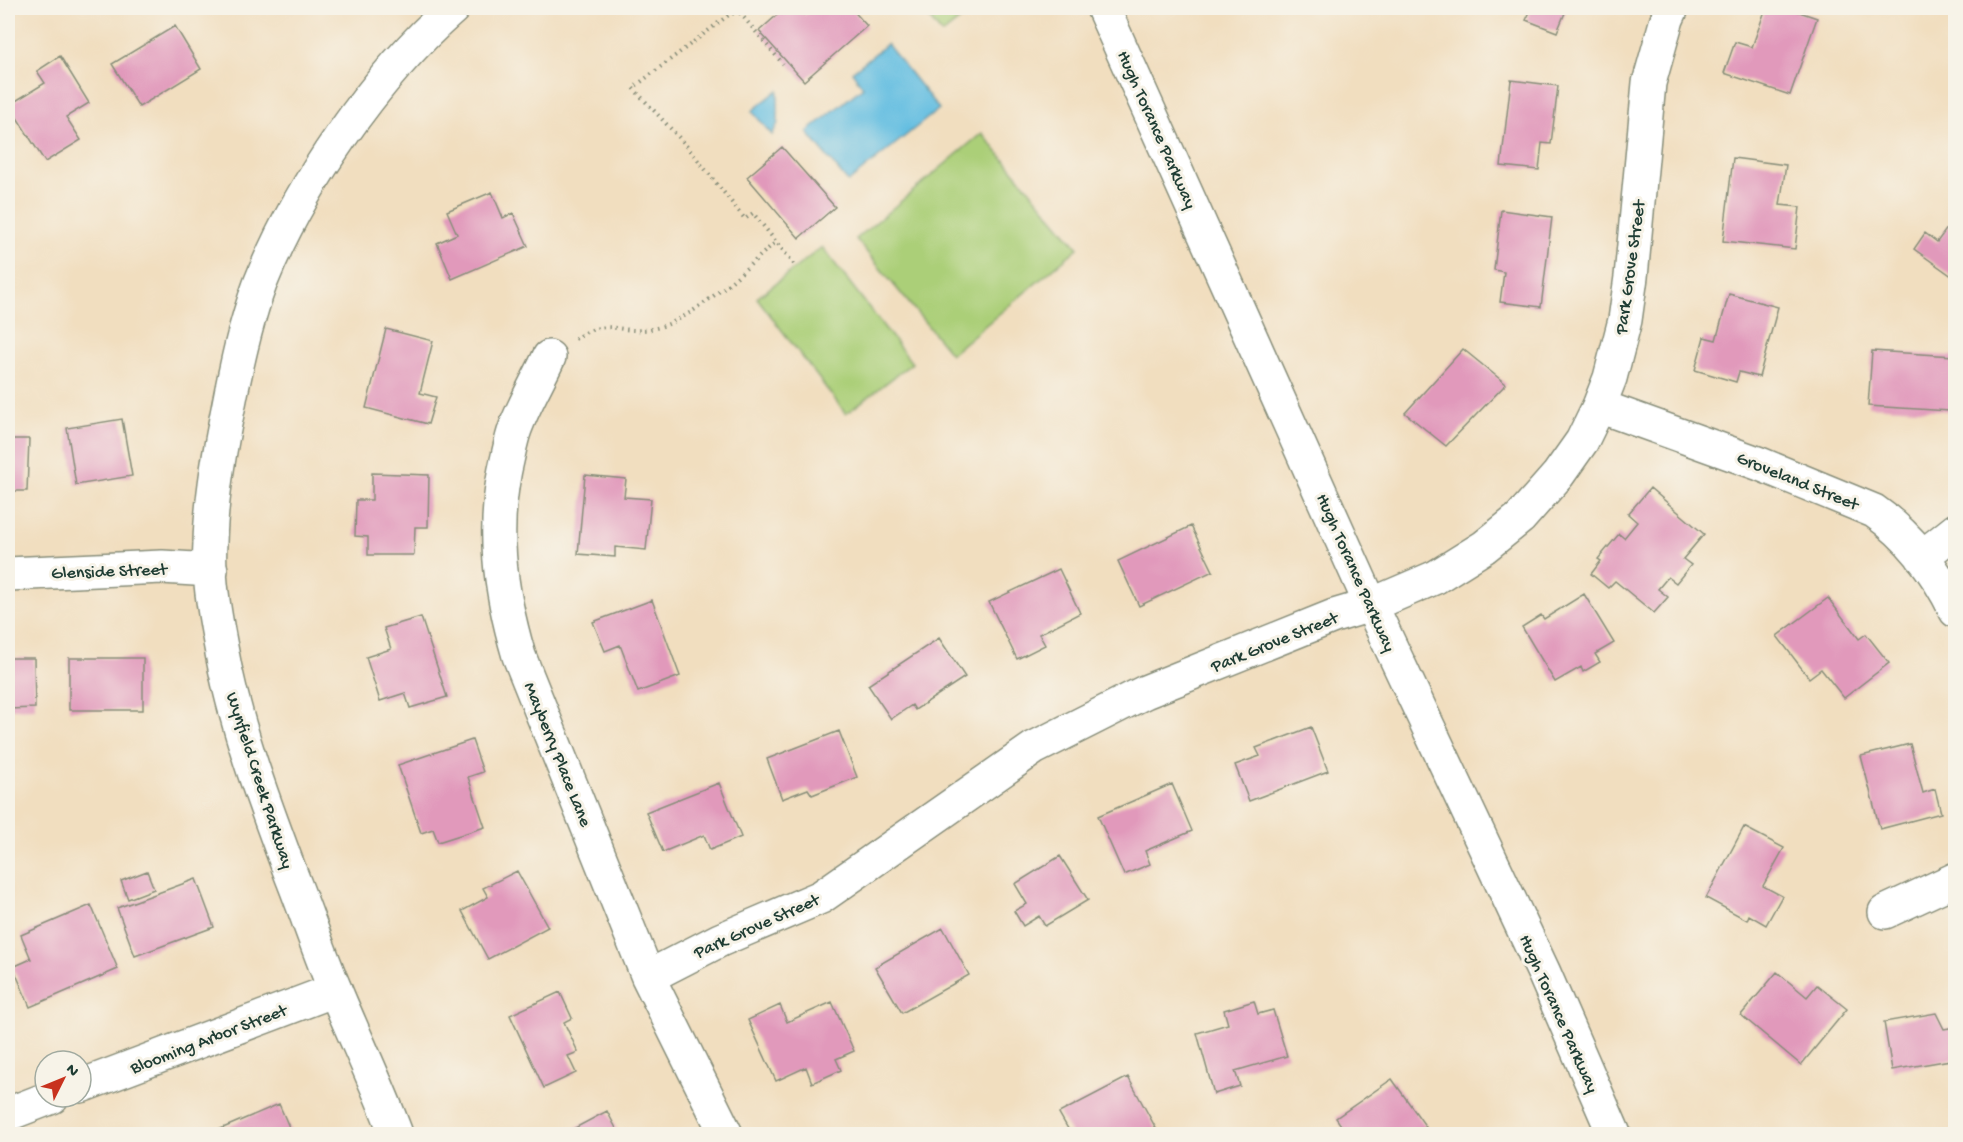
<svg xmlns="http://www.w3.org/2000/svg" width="1963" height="1142" font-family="'Gochi Hand',sans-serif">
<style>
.green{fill:#abcf78;stroke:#658656;stroke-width:1.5}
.water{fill:#63bee1;stroke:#417e8a;stroke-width:1.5}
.building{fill:#e199bb}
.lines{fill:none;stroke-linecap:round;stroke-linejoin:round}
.street-casing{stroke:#888e7a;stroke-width:36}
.secondary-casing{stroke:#888e7a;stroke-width:36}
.path{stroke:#888e7a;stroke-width:4;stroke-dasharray:1.5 4.5;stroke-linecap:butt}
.street{stroke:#fff;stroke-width:33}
.secondary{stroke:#fff;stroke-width:33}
.labels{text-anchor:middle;stroke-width:6;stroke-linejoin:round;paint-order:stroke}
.street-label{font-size:18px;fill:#1f3d34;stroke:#f7f3e8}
</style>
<rect width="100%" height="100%" fill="#f7f3e8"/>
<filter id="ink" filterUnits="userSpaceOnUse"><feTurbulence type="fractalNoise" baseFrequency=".0167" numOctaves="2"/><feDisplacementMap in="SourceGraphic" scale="12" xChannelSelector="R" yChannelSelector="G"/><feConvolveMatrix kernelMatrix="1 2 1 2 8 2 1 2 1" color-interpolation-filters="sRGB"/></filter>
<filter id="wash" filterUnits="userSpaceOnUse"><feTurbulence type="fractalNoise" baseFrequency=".008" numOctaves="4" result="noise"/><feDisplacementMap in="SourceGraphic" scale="24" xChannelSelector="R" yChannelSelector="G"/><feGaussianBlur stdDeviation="1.35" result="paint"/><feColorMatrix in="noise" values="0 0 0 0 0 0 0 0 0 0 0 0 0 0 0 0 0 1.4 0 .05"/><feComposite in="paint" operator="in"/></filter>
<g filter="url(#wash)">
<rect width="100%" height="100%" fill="#f1debf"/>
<!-- green -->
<path class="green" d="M921,8H975L942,34Z
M982,133L1078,248L951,354L856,239Z
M822,247L912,363L846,414L757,298Z"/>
<!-- water -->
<path class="water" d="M887,44L939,109L848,182L807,132L863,87L852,72Z
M778,90V123L772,135L752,111Z"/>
<g id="blocks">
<!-- building -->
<path class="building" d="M785,8H798L804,15L813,8H851L867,26L804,81L759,31Z
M1532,8H1567L1557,32L1526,20Z
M1766,8H1788L1817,18L1790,95L1724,73L1735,42L1752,47Z
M175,26L201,69L139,107L112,64Z
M60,56L89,103L66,117L81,140L45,162L9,105L45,83L37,71Z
M1511,80L1558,86L1551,144L1542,143L1539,170L1501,166Z
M782,147L835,207L799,238L747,177Z
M1733,158L1786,165L1780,205L1800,207L1795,249L1723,241Z
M492,192L503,218L513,213L528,246L452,279L437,243L457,234L447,211Z
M1501,210L1552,217L1541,307L1500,302L1504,272L1494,270Z
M1956,216V279L1914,249L1925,233L1937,242Z
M1729,294L1778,307L1759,377L1739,372L1736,382L1695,370L1704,337L1716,340Z
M386,329L433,341L420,393L436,397L428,424L366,408Z
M1463,349L1506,384L1446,446L1405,413Z
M1872,351L1954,356L1950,411L1868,406Z
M122,419L132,476L76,485L67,428Z
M8,439H29L27,491H8Z
M372,473L429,475L428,527H415L414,555H368V537L355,536L356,500H372Z
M585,475L626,479L624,497L651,499L646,550L615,547V557L578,554Z
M1650,488L1704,534L1683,559L1691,565L1676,583L1668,577L1658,589L1668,597L1654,613L1615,581L1608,588L1591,574L1601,561L1598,559L1619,534L1624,538L1637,522L1628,514Z
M1191,526L1213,571L1139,606L1118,561Z
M1059,569L1080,613L1039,634L1045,645L1017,659L989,602Z
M1584,594L1614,643L1595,654L1600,662L1583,672L1581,667L1555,682L1522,627L1541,615L1544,619Z
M1828,598L1859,639L1866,634L1889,663L1844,698L1821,669L1809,678L1777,636Z
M652,600L680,676L638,692L620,645L605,651L593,622Z
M421,617L447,697L410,708L405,693L380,701L366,657L391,649L384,628Z
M939,638L965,677L915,710L912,705L891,719L868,685Z
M8,658H34L35,708L8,709Z
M69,658H143V710H69Z
M1311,727L1328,771L1249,801L1235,765L1260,756L1256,748Z
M839,731L857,777L812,795L808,789L782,799L767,759Z
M472,740L483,772L468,777L485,827L438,842L433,829L421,833L398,765Z
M1910,744L1923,793L1935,789L1941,813L1880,829L1861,756Z
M719,783L741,837L710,850L704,835L663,852L646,812Z
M1172,784L1192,831L1145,851L1150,864L1124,875L1098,816Z
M1744,827L1784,848L1763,886L1782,896L1766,925L1749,915L1747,920L1706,898Z
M1060,856L1088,900L1045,926L1039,916L1023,926L1014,911L1027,904L1015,884Z
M147,871L154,889L128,899L121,881Z
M517,871L548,927L488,959L462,911L488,897L483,888Z
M196,879L214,927L135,956L117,908Z
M91,905L118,969L30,1007L13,967L31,959L21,935Z
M943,928L969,975L902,1013L875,967Z
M1777,972L1807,997L1817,985L1847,1009L1801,1065L1741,1015Z
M560,992L572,1018L564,1022L578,1052L568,1056L576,1073L544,1088L510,1015Z
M1254,1001L1258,1014L1273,1010L1287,1056L1235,1071L1240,1086L1214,1094L1197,1033L1228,1024L1224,1010Z
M832,1002L854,1051L836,1059L841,1070L812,1083L806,1067L776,1081L748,1020L780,1005L787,1022Z
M1936,1013L1944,1029L1956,1027V1059L1892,1070L1884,1022Z
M1128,1077L1159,1134H1071L1059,1113Z
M1392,1079L1426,1127L1415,1134H1347L1336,1118Z
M279,1104L292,1134H209Z
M607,1111L619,1134H576L573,1129Z"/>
</g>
</g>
<g filter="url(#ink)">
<use href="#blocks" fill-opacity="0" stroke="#888e7a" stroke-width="1.5"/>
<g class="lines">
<!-- street casing -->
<g class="street-casing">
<path id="street" d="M549,357C538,381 524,404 515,429C512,437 510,447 508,456C491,525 499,588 519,656L648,977L726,1134
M1599,406L1760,464L1874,511C1910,536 1937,572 1956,611
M1922,557L1956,530
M8,574L162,567L211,570
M1885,912L1956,879
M648,977L720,940L821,897L1034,748L1145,692L1334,616L1371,605L1436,577L1484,547L1520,518L1558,475L1582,441L1599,406L1610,378L1625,320L1631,277L1649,83L1667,19L1672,8
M81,1086L335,990
M8,1114L52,1097"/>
</g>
<!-- secondary casing -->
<g class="secondary-casing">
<path id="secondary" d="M1103,8L1371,605L1544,973L1614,1134
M396,1134C378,1086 356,1040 336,992C320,955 307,915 292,877C263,800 234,723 220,642C214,610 208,576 210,543C211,499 219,453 228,409C236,367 245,324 260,284C298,188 375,76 453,8"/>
</g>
<!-- path -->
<path class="path" d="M757,8L730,14L633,88L685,144L745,219L753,213L794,264
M740,13L783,64
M575,339C608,316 619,335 651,329C692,323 745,268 776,242"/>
<!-- street -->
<use href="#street" class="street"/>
<!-- secondary -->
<use href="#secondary" class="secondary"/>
</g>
</g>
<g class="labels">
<!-- street labels -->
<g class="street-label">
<text transform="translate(1158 129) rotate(66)" y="6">Hugh Torance Parkway</text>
<text transform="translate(1629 267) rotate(-82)" y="6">Park Grove Street</text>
<text transform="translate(1798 480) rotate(22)" y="6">Groveland Street</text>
<text transform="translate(109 570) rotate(-2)" y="6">Glenside Street</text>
<text transform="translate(1357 572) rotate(66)" y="6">Hugh Torance Parkway</text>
<text transform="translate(1274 641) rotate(-22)" y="6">Park Grove Street</text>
<text transform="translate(559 754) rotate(68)" y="6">Mayberry Place Lane</text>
<text transform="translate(261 780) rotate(72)" y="6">Wynfield Creek Parkway</text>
<text transform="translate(756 925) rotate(-24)" y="6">Park Grove Street</text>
<text transform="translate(1560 1013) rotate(66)" y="6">Hugh Torance Parkway</text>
<text transform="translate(208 1038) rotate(-21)" y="6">Blooming Arbor Street</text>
</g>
</g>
<!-- margin -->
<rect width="1963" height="1142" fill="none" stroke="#f7f3e8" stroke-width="30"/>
<!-- north arrow -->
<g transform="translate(63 1079) rotate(47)"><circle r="28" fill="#f7f3e8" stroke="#a1aaa0" stroke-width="1.5"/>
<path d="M0-4.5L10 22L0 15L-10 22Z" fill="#c8321e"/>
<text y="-9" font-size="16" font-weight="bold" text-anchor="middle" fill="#1f3d34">N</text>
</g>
</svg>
